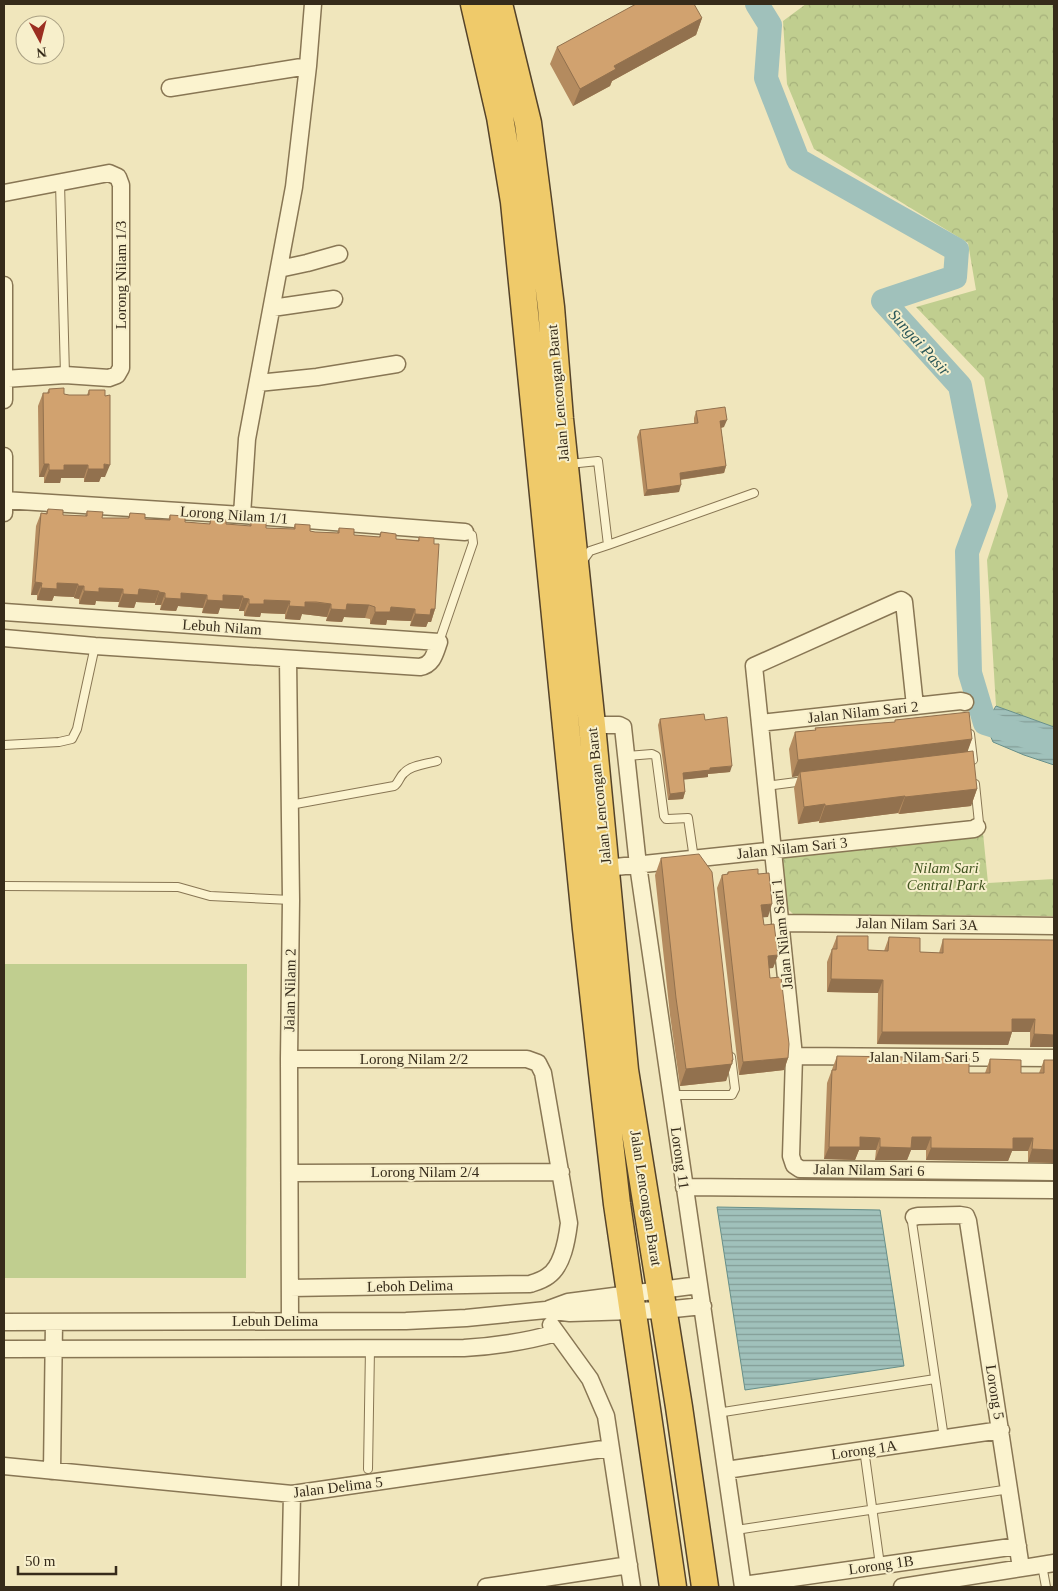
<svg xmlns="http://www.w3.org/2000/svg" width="1058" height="1591" font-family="'Times New Roman',serif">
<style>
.forest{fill:url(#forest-crowns)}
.pitch{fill:#c0ce8f}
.water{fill:url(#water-rules);stroke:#678f89}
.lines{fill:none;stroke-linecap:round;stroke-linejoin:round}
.river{stroke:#a0c1bb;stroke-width:24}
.service-casing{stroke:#887654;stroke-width:10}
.minor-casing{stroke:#887654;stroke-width:19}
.trunk-casing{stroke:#554329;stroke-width:29}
.service{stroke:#fbf3cf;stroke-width:8}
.minor{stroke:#fbf3cf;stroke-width:16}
.trunk{stroke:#efca6a;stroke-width:26}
.wall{fill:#b48b5f}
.shaded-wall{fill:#92714e}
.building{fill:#d1a26f;stroke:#92714e}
.labels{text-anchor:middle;stroke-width:4;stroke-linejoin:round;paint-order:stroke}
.street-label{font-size:15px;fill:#362b1a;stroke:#f7efcb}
.park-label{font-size:15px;font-style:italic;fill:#415420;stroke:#f7efcb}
.water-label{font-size:16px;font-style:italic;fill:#285557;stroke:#f7efcb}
</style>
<defs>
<pattern id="forest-crowns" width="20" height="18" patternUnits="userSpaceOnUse" patternTransform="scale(1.25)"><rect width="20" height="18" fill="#c0ce8f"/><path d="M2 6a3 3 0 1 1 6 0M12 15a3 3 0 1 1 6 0" fill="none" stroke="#a6b17b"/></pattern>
<pattern id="water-rules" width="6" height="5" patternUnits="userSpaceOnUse" patternTransform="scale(1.25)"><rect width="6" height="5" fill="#a0c1bb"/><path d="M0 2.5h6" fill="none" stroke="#839d97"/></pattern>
</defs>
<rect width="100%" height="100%" fill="#f0e6bc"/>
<!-- forest -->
<path class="forest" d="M806,4H1054V727L996,706L987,560L1008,496L984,378L916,307L976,290L968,243L814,149L787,84L783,21Z
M983,833L988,883L1054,879L1053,916L793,914L784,905L782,856Z"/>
<!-- pitch -->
<path class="pitch" d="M4,964H247L246,1278H4Z"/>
<!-- water -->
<path class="water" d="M996,706L1054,727V765L1024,755L993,742L985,723Z
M717,1207L880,1210L904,1366L745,1390Z"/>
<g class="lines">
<!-- river -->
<path class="river" d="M757,4L770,25L766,78L798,160L957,250L955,277L883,301L960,386L984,506L967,552L970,673L985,723L1054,745"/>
<!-- service casing -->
<g class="service-casing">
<path id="service" d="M60,183L65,375
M569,464L598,461L608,545L590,551L582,562
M608,545L754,493
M439,642L473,543L472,535L465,532
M970,734L973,760
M4,745L59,742L72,739L77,729L95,646
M627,756L652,754L656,756L664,816L666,819H668L688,818L694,859
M975,784L979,823L977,827
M766,786L804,781
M290,805L394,786C399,783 399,777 404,773C411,765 427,764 437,761
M4,886L178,887L210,896L291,900
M671,1095H732L735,1089L731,1057
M914,1217L912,1222L944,1438
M717,1413L935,1379
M864,1449L880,1565
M368,1469L370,1349
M736,1530L1010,1489
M1042,1565L1046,1587"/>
</g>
<!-- minor casing -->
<g class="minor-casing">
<path id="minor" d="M170,88L308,66
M4,193L109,173L118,177L121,185V368L117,375L109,378L65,375L4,379
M279,269L307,263L339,254
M4,285V400
M272,308L334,299
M258,383L317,377L397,364
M4,456V513
M4,500L242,515L465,532
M242,515L247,439L294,187L308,66L313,4
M4,612L439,642C435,653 433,665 420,667L95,646L4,638
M288,659L291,900L289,1059L290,1321
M915,706L904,602L901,600L754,666L794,1056L791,1156L794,1165L800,1169L1054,1172
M760,723L961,701L965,702
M592,725H619L623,727L638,865L743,1587
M606,868L974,829L977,827
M780,923L1054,926
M794,1056L1054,1058
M289,1059H527L538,1063L543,1073L569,1223C567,1239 563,1266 548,1276C543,1280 536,1282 530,1284L290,1288
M290,1173L561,1172
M684,1187L1054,1190
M914,1217L918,1216L960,1215L966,1216L968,1221L1021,1568
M549,1309L568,1302L699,1285
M4,1322L406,1321L466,1318L546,1310L570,1313L664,1310L703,1306
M551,1325L590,1379L606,1416L632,1587
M4,1349L464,1348C496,1346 525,1342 556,1333
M4,1466L292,1494L610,1448
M726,1470L1001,1430
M52,1471L54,1322
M743,1585L1018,1546
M290,1587L292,1494
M486,1587L629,1565
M902,1587L1054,1563"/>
</g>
<!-- trunk casing -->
<g class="trunk-casing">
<path id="trunk" d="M474,4L500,117L514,202L586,929L602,1073L617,1204L673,1587
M499,4L528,123L539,209L551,307L560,419L592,725L625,1070L679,1407L705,1587"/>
</g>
<!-- service -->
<use href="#service" class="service"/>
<!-- minor -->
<use href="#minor" class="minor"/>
<!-- trunk -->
<use href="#trunk" class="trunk"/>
</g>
<!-- wall -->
<path class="wall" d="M702,18L696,35L612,81L610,86L573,106L550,64L557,47Z
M49,389L64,394L69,395H87L89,390L105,477H101L99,482H84V478H61L60,483H44V477H39L38,406L43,393H47Z
M696,411L724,427L721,428L726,466L724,473L680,480L679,492L644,496L637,437L640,430L694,424V418Z
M48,509L63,515L85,516L87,511L102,518H128L130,513L145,519L168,520L170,515L185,522L209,524L211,519L226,524L249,526L251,521L266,528L293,529L295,524L310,531L315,532L337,533L339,528L354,535L379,537L381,532L396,539L418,540L419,537L434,544L435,609L431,622H428L426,627L410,626L411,621L387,620L386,625L370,624V619L365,618L344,617L342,622L326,621L327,617L311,615L302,614L300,620L285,619V614L261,613L260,617L244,616V611H239V609L220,608L218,614L202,613L203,608L178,606L176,611L160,610L161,605H155V603L136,602L134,608L118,607L119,602L96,601L95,605L79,604V599L74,598V597L54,596L52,601L37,600V595H31L36,526L41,513H46Z
M660,719L705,720L730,772L708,774V777L684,779L685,792L683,799L668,800L658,725Z
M895,720L972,739L967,751L977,789L971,806L899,814L898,813L819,823V821L798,824L794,788L798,776L792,777L789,749L795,732L815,730V728L895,722Z
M661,858L733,1060L726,1081L680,1086L670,1015L655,875Z
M728,872L758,874L768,917H763L764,925L778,955L773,968H769L770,978L788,1058L784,1070L739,1075L717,888L722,875L727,874Z
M837,936L868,950L884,951L889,937L920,952L939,953L943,939L1054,940V1047H1030V1032H1012L1008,1045L877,1044L878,993L827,992V962Z
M837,1056L969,1073H985L990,1059L1021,1073H1039L1044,1060H1054V1163L1028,1162V1151H1012L1008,1161L926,1160V1150H911L907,1160H875L876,1150H859L855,1160L824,1159L827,1083Z"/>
<!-- shaded-wall -->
<path class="shaded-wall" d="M702,18L696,35L612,81L610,86L573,106L580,89L614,66Z
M727,420L724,427L718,428L720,421Z
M44,464H49L44,477H39Z
M104,464L110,465L105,477H101L99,482H84L88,469Z
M64,465H88L84,478H61L60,483H44L49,470Z
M726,466L724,473L677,480L680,473Z
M681,485L679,492L644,496L647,490Z
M35,582L42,583L37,595H31Z
M57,583L78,584L74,597L54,596L52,601L37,600L41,588Z
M78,586H84L79,599L74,598Z
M99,588L123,589L119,602L96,601L95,605L79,604L84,591Z
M139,589L159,591L155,603L136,602L134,608L118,607L123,594Z
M159,592L165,593L161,605H155Z
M181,593L207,595L203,608L178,606L176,611L160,610L165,598Z
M223,595L243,596L239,609L220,608L218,614L202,613L207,600Z
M243,598L249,599L244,611H239Z
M264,600L290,601L285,614L261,613L260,617L244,616L249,604Z
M305,602L331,604L327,617L302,614L300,620L285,619L289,606Z
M347,604L369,605L365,618L344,617L342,622L326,621L331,609Z
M391,607L415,609L411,621L387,620L386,625L370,624L375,612Z
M431,609H435L431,622H428L426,627L410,626L415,614Z
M972,739L966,756L800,772L798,776L792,777L798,760Z
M732,766L730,772L708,774V777L681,780L683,773L710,768Z
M977,789L971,806L899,814L905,797Z
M685,792L683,799L668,800L670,794Z
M905,796L898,813L819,823L825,806Z
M825,804L819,821L798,824L804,807Z
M772,904L768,917L757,918L761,905Z
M778,955L773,968L764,969L768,956Z
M831,979L883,980L878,993L827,992Z
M1012,1019H1035L1030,1032H1008Z
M882,1032H1012L1008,1045L877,1044Z
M1034,1034L1054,1035V1047H1030Z
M788,1058L784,1070L739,1075L743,1062Z
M733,1060L726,1081L680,1086L686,1069Z
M860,1137L880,1138L876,1150H859L855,1160L824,1159L829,1147Z
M912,1137H931L926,1150H911L907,1160H875L880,1147Z
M1013,1138H1033L1028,1151H1012L1008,1161L926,1160L931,1148Z
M1032,1149L1054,1150V1163L1028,1162Z"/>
<!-- building -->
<path class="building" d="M636,4H694L702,18L614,66L616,69L580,89L557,47Z
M64,388V394L69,395H89V390H105V396L110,395V465L104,464V469H88V465H64V470H49V464H44L43,393H49V389Z
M725,407L727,420L720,421L726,466L680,473L681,485L647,490L640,430L698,423L696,411Z
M48,509L63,510V515L87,516V511L103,512L102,518H129L130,513L145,514V519L170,520V515L185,516V522L210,524L211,519L226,520V524L251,526V521L266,522V528L295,529V524L310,525V531L315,532L339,533V528L354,529V535L380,537L381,532L396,534V539L419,541V537L434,538V544H439L435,609H431L430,615L415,614V609L391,607L390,612H375V607L369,605L347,604L346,610L331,609V604L316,602H305V607L289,606L290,601L264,600V604H249V599L243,598V596L223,595V601L207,600V595L181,593V599L165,598V593L159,592V591L139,589L138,595L123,594V589L99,588V592L84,591V586H78V584L57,583V589L41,588L42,583L35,582L41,513L47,514Z
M969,712L972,739L798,760L795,732L816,730L815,728L895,722V720Z
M704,714L705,720L727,717L732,766L710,768V770L683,773L685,792L670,794L660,719Z
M973,751L977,789L905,797V796L825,806V804L804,807L800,772Z
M699,854L712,872L733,1060H732V1064L686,1069L676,998L661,858Z
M758,869V874L769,873L772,904L761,905L764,925L774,924L778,955L768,956L770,978L781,977L789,1044L788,1058L743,1062L722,875L728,874V872Z
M837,936H868V950L888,951L889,937L920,938V952L943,953V939L1054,940V1035L1034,1034L1035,1019H1012V1032H882L883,980L831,979L832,949H837Z
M837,1056L969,1058V1073H990V1059L1021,1060V1073H1044V1060H1054V1150L1032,1149L1033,1138H1013V1149L931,1148V1137H912L911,1148L880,1147V1138L860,1137V1147H829L832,1070H836Z"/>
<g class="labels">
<!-- street labels -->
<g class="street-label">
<text transform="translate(121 275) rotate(-90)" y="5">Lorong Nilam 1/3</text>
<text transform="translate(558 393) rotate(-95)" y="5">Jalan Lencongan Barat</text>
<text transform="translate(234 515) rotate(4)" y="5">Lorong Nilam 1/1</text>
<text transform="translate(222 627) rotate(4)" y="5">Lebuh Nilam</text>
<text transform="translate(863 712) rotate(-6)" y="5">Jalan Nilam Sari 2</text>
<text transform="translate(599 796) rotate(-96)" y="5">Jalan Lencongan Barat</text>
<text transform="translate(792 848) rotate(-6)" y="5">Jalan Nilam Sari 3</text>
<text transform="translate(917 924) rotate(1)" y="5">Jalan Nilam Sari 3A</text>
<text transform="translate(782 934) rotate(-96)" y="5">Jalan Nilam Sari 1</text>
<text transform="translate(290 990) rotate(-89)" y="5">Jalan Nilam 2</text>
<text x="924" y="1062">Jalan Nilam Sari 5</text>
<text x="414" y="1064">Lorong Nilam 2/2</text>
<text transform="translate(680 1158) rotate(82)" y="5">Lorong 11</text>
<text transform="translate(869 1170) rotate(1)" y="5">Jalan Nilam Sari 6</text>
<text x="425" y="1177">Lorong Nilam 2/4</text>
<text transform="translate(646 1198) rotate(81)" y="5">Jalan Lencongan Barat</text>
<text transform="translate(410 1286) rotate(-1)" y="5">Leboh Delima</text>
<text x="275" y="1326">Lebuh Delima</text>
<text transform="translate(995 1392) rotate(81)" y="5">Lorong 5</text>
<text transform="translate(864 1450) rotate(-8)" y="5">Lorong 1A</text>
<text transform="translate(338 1487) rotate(-7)" y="5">Jalan Delima 5</text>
<text transform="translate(881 1565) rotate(-8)" y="5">Lorong 1B</text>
</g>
<!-- park labels -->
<g class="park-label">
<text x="946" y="873">Nilam Sari<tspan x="946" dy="17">Central Park</tspan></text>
</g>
<!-- water labels -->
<g class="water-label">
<text transform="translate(920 342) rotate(48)" y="6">Sungai Pasir</text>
</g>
</g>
<!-- border -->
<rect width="1058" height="1591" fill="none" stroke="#362b1a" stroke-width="10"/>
<!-- north arrow -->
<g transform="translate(40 40) rotate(173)"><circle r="24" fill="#f7efcb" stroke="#aaa184"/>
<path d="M0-4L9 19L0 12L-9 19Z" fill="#9b2e21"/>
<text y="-8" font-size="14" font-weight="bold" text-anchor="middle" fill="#362b1a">N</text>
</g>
<!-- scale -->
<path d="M18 1566v8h98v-8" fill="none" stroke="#362b1a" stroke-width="2.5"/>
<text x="25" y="1566" font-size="15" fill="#362b1a" stroke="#f7efcb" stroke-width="4" paint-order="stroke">50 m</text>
</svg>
